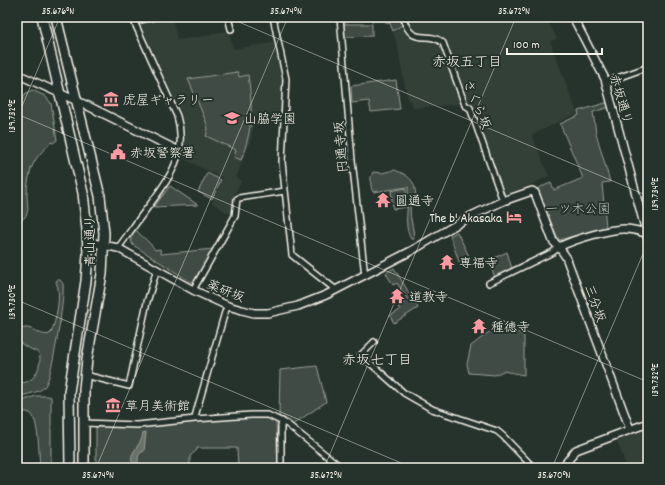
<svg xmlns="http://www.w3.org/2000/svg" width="665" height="485" font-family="Dekko,'Klee One',sans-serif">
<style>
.built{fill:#333f39}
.green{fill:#414b45;stroke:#9a9e96}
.water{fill:#676f68;stroke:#9fa39b}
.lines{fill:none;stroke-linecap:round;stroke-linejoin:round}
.street-casing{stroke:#f4f1e8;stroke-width:8}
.secondary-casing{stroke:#f4f1e8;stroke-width:10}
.highway-casing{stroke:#f4f1e8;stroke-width:12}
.street{stroke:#26332d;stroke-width:5}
.secondary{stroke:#26332d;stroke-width:7}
.highway{stroke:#26332d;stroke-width:9}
.ticks{fill:none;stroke:#f4f1e8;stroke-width:1;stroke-opacity:0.45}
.labels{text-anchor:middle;stroke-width:4;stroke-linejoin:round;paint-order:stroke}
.poi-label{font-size:13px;fill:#f4f1e8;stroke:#26332d;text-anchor:start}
.street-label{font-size:13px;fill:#f4f1e8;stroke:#26332d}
.park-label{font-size:13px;fill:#bebfb7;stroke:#26332d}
.neighbourhood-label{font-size:14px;fill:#f4f1e8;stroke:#26332d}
.neatline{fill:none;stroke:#f4f1e8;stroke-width:1.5}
.ticks-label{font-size:10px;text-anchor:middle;fill:#f4f1e8}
</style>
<rect width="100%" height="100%" fill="#26332d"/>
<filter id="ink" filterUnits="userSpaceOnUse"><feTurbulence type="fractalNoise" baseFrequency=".025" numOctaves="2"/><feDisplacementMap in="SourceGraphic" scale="8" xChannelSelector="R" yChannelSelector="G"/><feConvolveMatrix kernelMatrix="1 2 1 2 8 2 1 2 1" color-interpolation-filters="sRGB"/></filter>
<g filter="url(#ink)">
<!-- built -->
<path class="built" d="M165,17H172L177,40L212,35V33L229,31L233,49L278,42L285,78L282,123L263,125V120L254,121L251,139L236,178L241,181L235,194L230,214L212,203L223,178L181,158L184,146L185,135L182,115L140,24L147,20Z
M407,17H546L557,39L550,41L577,113L532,135L549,176L507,196L505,195L502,192L473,107L466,98L460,104L414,108L408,99L403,77L397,44L393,33L408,23Z
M648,429V468H627L617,441Z"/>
<!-- green -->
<path class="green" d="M372,17H406L407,22L393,31L389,21V24L384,21H372Z
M344,24H372V36L345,37Z
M238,72L239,77L248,75C253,109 253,127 241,160L234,157L236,150L206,136L208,129L207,124L188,79Z
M396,80L400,109L371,112L369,101L352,103L351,86Z
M32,90L45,96L51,103L57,140L53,143L51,142C42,153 37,154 31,169C29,177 27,185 27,194C27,207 32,215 17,223V123L20,114V104L25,94Z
M609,102L610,107L593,112L596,133L610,182L602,183L606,227L559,240L536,189L551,183L554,190L583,178L560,124L579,115L578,111Z
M394,170C413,176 416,184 416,202L411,203C408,215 414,227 414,239H411C402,224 410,203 408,187L373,192C370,187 370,177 373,172L382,173Z
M207,173L221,180L212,199L198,192Z
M170,186L198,205L154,207Z
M406,188L407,207L393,209L391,191Z
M136,230C141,236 152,244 155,250L160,249L161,254L213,249L194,281L191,282L133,245C129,239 132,235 136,230Z
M457,232L471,260L461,267L450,236Z
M507,252L512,269L495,277L489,263L493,261L492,259Z
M394,268L418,308L394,323L390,316L400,310L398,307L408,300L397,283L393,285L386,273Z
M57,280H60C62,282 63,283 63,285C65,298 52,378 45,386C39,394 26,393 17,398V383C22,383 26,383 30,380C38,376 42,360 39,353C28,347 14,345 18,330C19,330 24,328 25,328C34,327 43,339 51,333C56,321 62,293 56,282Z
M502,322L524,336V375L503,371L495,375L469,373L467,364L471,346Z
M317,366L326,402L292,425L279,416L280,370Z
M36,396H48L51,397V468H40C39,457 39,418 30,413C26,411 21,412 17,412V405L22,401Z
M250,417C259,418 270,416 276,423L278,468H238L237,448H197V450L190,456V468H96V427Z"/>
<!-- water -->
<path class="water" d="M146,432L144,451C138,454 138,456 138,463L135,465C126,458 136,450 140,442C142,440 142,436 143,433Z"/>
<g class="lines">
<!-- street casing -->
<g class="street-casing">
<path id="street" d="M228,17L231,29
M273,17L286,79L282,162L292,255L336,290
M340,17L352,160L365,276
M403,17C412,49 427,29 443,43L465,105L470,108L503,201
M135,21L154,17
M606,82L648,67
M118,248C127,236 136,223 145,211C167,182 189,155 177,116L132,17
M489,283L553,252L559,247
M193,290L235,216L237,199L239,198L285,191
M374,342L361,355L404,393L432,409L497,431L503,436L530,464L532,468
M85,375L129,386L147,302L157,269
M195,419L196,413L225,312L228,306
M84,423L137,425L195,419L251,415H268L287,424L342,468
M281,468V427L282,421"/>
</g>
<!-- secondary casing -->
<g class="secondary-casing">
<path id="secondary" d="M573,17L605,79L648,239
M17,74L88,106L179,151
M88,242L118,248L193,290L228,306L242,310L254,313H268L298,306L326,295L411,251L471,216L503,201L532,191L535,193L553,241L559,247L566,257L630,429
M559,247C572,240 612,228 626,229C634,229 641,232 648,234
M562,468L576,450L648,423"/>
</g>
<!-- highway casing -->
<g class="highway-casing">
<path id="highway" d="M42,17L83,193L87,230L88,254L86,281L69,392L70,468
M56,17L100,196L104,233L102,274L87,359L84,389V468"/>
</g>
<!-- street -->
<use href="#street" class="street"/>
<!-- secondary -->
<use href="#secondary" class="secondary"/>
<!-- highway -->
<use href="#highway" class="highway"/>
</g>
</g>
<!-- ticks -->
<path class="ticks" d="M227,17L648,196M17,114L648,382M17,118L60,17M17,300L413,468M96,468L288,17M324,468L516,17M552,468L648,242"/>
<!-- icons -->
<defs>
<g id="museum-bare" transform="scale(1.2)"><path d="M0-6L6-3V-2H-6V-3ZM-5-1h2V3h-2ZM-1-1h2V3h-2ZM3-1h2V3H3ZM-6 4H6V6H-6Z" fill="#ff9aa2" stroke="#26332d" stroke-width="2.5" paint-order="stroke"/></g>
<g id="school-bare" transform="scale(1.2)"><path d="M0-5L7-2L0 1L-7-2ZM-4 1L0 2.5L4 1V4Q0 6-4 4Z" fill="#ff9aa2" stroke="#26332d" stroke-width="2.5" paint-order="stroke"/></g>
<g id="civic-bare" transform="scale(1.2)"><path d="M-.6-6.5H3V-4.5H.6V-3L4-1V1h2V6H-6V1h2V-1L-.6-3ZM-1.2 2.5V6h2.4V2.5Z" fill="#ff9aa2" stroke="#26332d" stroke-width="2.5" paint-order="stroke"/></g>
<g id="temple-bare" transform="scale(1.2)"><path d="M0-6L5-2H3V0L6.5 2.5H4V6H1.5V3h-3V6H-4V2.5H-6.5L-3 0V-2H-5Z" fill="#ff9aa2" stroke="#26332d" stroke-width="2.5" paint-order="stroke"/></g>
<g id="hotel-bare" transform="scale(1.2)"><path d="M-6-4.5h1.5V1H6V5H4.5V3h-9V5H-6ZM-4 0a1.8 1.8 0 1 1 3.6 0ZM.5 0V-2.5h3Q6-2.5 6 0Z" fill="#ff9aa2" stroke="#26332d" stroke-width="2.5" paint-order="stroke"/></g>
</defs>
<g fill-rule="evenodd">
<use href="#museum-bare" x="111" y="99"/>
<use href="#school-bare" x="232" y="118"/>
<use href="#civic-bare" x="118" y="152"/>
<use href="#temple-bare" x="383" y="200"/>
<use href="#hotel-bare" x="514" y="217"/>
<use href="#temple-bare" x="447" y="262"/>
<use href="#temple-bare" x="397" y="296"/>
<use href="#temple-bare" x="479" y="326"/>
<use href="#museum-bare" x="113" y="405"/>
</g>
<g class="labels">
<!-- poi labels -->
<g class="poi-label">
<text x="123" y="104">虎屋ギャラリー</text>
<text x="244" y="123">山脇学園</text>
<text x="130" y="157">赤坂警察署</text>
<text x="395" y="205">圓通寺</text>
<text x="502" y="222" text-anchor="end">The b' Akasaka</text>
<text x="459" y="267">専福寺</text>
<text x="409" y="301">道教寺</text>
<text x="491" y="331">種徳寺</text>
<text x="125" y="410">草月美術館</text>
</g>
<!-- street labels -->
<g class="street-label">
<text transform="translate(622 99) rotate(74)" y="5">赤坂通り</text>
<text transform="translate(478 104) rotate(67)" y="5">さくら坂</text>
<text transform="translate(340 147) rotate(-95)" y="5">円通寺坂</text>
<text transform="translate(89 241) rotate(-90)" y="5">青山通り</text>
<text transform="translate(226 290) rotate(22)" y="5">薬研坂</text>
<text transform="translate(596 303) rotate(70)" y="5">三分坂</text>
</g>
<!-- park labels -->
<g class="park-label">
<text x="578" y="213">一ツ木公園</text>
</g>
<!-- neighbourhood labels -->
<g class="neighbourhood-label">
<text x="467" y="66">赤坂五丁目</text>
<text x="377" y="364">赤坂七丁目</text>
</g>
</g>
<!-- margin -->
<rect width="665" height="485" fill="none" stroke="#26332d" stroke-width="44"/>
<!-- scale -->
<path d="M507 48v6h95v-6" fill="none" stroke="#f4f1e8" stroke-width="2"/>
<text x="513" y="48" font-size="12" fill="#f4f1e8" stroke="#26332d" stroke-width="3" paint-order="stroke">100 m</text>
<rect x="22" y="22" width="621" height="441" class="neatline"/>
<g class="ticks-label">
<text x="58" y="14">35.676°N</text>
<text x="286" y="14">35.674°N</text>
<text x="514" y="14">35.672°N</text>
<text transform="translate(11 116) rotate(-90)" y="4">139.732°E</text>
<text transform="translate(654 194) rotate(-90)" y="4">139.734°E</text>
<text transform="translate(11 302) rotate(-90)" y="4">139.730°E</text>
<text transform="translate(654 380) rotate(-90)" y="4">139.732°E</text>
<text x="98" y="478">35.674°N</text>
<text x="326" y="478">35.672°N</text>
<text x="554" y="478">35.670°N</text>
</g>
</svg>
